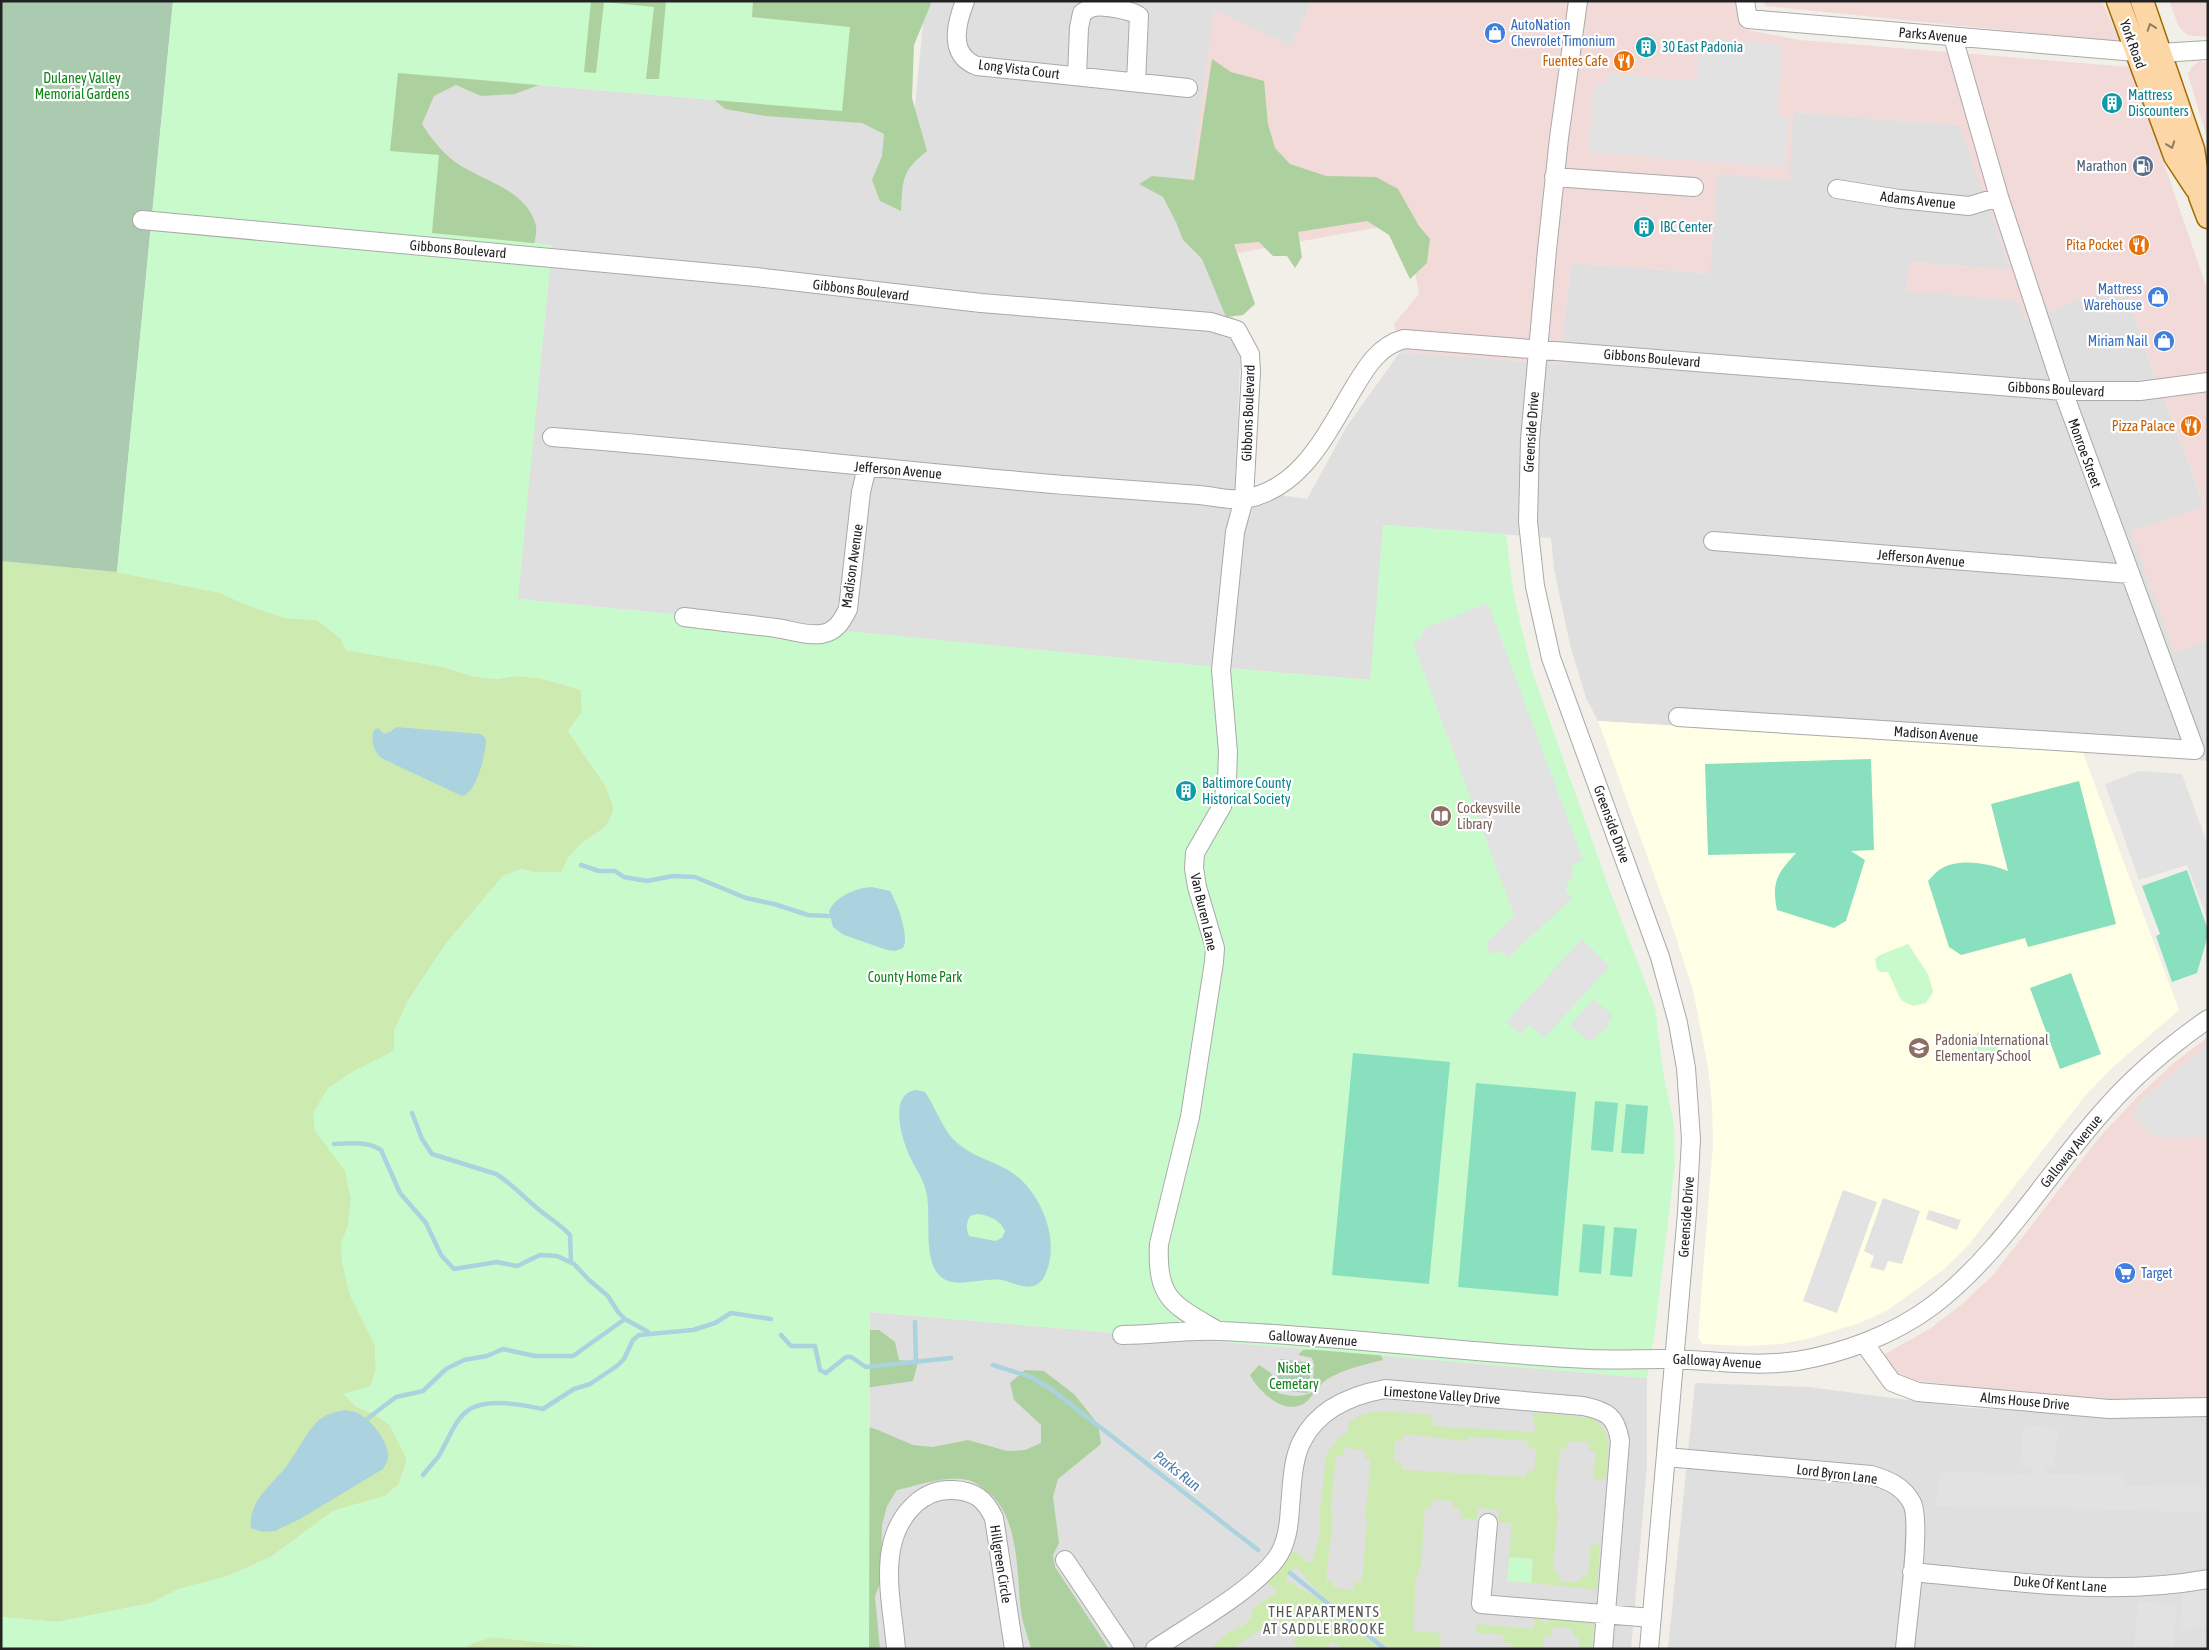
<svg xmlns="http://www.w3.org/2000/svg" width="2209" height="1650" font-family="'Asap Condensed',sans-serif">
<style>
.residential{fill:#e0dfdf}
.commercial{fill:#f2dad9}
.education{fill:#ffffe5}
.grass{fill:#cdebb0;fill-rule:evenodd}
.forest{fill:#add19e}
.cemetery{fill:#aacbaf}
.park{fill:#c8facc}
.pitch{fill:#88e0be}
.parking{fill:#e2e2e2}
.water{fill:#aad3df;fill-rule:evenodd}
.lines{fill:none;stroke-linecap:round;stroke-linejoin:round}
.stream{stroke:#aad3df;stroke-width:4.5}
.minor-casing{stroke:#a9a9a9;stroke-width:20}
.major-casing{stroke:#a06b00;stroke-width:25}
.minor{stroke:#fff;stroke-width:18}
.major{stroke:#fcd6a4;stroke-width:22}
.oneway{stroke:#8f7c63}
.labels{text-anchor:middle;stroke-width:4.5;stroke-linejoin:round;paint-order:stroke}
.shop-label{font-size:14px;fill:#366cbe;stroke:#fff;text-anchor:start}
.street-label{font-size:14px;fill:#222;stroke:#fff}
.culture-label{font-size:14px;fill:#0d838f;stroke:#fff;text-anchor:start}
.food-label{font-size:14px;fill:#c56008;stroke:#fff;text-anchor:end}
.park-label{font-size:14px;fill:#0c8416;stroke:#fff}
.service-label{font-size:14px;fill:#4e5e75;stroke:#fff;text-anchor:end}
.education-label{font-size:14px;fill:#785e54;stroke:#fff;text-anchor:start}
.water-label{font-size:15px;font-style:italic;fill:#4a7aab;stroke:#fff}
.neighbourhood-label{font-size:15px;letter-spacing:1px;fill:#555;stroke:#fff}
</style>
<rect width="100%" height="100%" fill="#f2efe9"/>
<!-- residential -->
<path class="residential" d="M925,1H1312L1291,46L1214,10L1210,258L1241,339L1235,489L1307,499L1347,426L1400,352L1559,364L1571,263L1709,273L1717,174L1794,112L1960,125L2011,270L1909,262L1907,290L2018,301L2026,320L2124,283L2156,381L2165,400L2205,507L2132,532L2174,652L2208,641V761L2082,750L1598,721L1586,698L1570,645L1554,569L1551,538L1384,525L1371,680L1214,667L517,599L552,245L432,233L390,151L398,73L914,117Z
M870,1312L1647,1378V1467L1631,1649H869Z
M1695,1383L1809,1387L1969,1408L2114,1416L2208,1412V1649H1668Z"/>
<!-- commercial -->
<path class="commercial" d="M1312,1H1734L1741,21L1748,30L1800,40L2131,67L2208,292V641L2174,652L2131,532L2205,506L2165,400L2156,381L2124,283L2026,320L2018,301L1907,291L1909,262L2011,270L1959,125L1794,112L1789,180L1718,174L1710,273L1571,263L1559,364L1400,352L1394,324L1419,294L1411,251L1402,223L1210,258L1186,218L1214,10L1291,46Z
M1762,1H2102L2120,42L1766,6Z
M2169,1H2208V37L2187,35L2179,27Z
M2199,61L2208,62V141L2188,74L2192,67Z
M2208,1037V1399L2108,1401L2051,1396L1918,1381L1897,1373L1889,1366L1885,1360V1354L1931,1328L1961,1305L1993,1275L2098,1139L2137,1097L2175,1062Z"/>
<!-- education -->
<path class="education" d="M1598,721L2082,750L2179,1010L2113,1067L2085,1096L1966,1248L1943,1270L1888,1310L1860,1323L1807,1339L1781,1344L1747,1346L1702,1344L1698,1337L1713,1144L1712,1104L1708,1067L1693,990L1670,919Z"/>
<!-- grass -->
<path class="grass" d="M1,561L117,572L221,593L244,604L285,618L317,620L341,639L346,650L444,667L472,676L496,679L515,676L540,678L581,690L582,712L568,731L605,785L614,808L608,825L581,844L568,858L561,873L534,872L521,869L503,876L445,945L408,1001L394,1031V1051L353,1072L328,1088L352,1168L375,1346L376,1369L371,1386L344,1394L357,1407L374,1414L390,1425L407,1459L399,1484L385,1496L333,1511L271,1557L228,1576L179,1589L151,1603L58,1622L1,1617Z
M1379,1411L1432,1415L1433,1426L1534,1432L1537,1431L1534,1425L1533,1412L1591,1418C1615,1430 1608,1457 1606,1480L1593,1479L1596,1451L1588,1450L1589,1442L1568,1441L1567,1449L1560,1448L1555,1502L1558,1511L1553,1572L1559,1573V1581L1580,1582L1581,1575H1588L1591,1544L1600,1545L1597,1590L1531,1583L1533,1559L1509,1557L1512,1523L1498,1522L1499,1510L1478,1508L1477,1520L1460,1518L1461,1509L1453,1508L1454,1501L1433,1500L1432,1507H1425L1421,1568H1419L1418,1576H1416L1413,1631L1441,1633L1440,1649H1390L1317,1591L1296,1566L1285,1580L1321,1600L1380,1649H1342L1333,1641L1325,1649H1295L1297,1647L1292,1641L1299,1636L1287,1619L1280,1624L1276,1619L1232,1649H1210C1215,1645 1220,1639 1225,1635C1237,1627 1252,1626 1253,1608L1278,1591L1266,1582L1284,1561L1291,1550L1303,1556L1304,1562H1312L1320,1533L1319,1519L1326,1455L1337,1439L1347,1433L1349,1421L1366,1413ZM1404,1434L1466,1441L1467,1438L1474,1437L1528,1441V1448L1536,1449L1534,1471L1527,1470L1526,1477L1402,1470V1462L1394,1461L1395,1440L1403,1441ZM1344,1448L1364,1450V1458L1371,1459L1365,1519H1367L1362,1582H1355L1354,1590L1333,1588V1581L1326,1580L1333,1518L1331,1509L1336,1455L1343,1456Z
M1535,1615H1543L1539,1619L1545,1624L1550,1620L1549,1618L1587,1620L1594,1626L1592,1649H1579V1638L1573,1637V1629L1553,1627L1551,1636L1545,1635L1543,1649H1511V1643H1503L1504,1635L1476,1633L1477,1624L1534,1629Z
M492,1637L609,1649H464L473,1643Z"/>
<!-- forest -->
<path class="forest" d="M172,1H932L914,45L912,98L927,151C901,172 903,179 901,211L880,201L872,180L882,156L884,134L862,123L765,116L725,109L704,91L552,80L515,94L481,96L456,85L434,96L422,124C432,140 445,156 461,166C488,182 528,192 536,226C537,232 535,239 534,245L302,224Z
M1212,59L1231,72L1264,81L1268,124L1275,148L1290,164L1326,176L1376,177L1398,189L1419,226L1430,239L1427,263L1410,279L1389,235L1367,221L1298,232L1302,257L1295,268L1287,256H1273L1259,242L1234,244L1255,304L1243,315L1226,317L1202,259L1183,240L1176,222L1163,197L1139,184L1152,176L1194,180Z
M861,1330H879L895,1342L899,1360L918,1362L913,1381L859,1389L853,1407L860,1424L878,1430L913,1445L932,1447L968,1440L1007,1451L1025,1450L1041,1443V1425L1014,1400L1010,1383L1025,1370L1044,1371L1074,1394L1098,1424L1101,1444L1058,1479L1053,1497L1059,1543L1053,1555L1055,1567L1109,1649H1031C1028,1636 1023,1625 1021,1612C1016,1572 1021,1511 981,1487C977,1484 973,1481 968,1480C946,1475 918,1485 897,1490L887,1506L882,1525L881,1580L875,1597L880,1649H856L847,1509L832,1475L810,1444L754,1396L743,1380L738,1363L748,1347L768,1345L805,1336Z
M1331,1348L1380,1353L1383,1360C1363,1365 1343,1369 1326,1380C1317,1386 1313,1397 1305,1403C1284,1416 1259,1392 1250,1375L1259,1365L1271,1373L1278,1393C1290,1396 1300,1398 1312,1392L1314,1365L1312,1358L1298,1355L1303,1350Z"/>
<!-- cemetery -->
<path class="cemetery" d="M1,1H173L117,572L1,561Z
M1280,1359L1312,1363L1308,1393L1276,1390Z"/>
<!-- park -->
<path class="park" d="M173,1H591L584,72L596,73L604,2L654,7L646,79H659L666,1H753L752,17L850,27L842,111L398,73L390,151L439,155L432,233L552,245L518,599L1214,667L1370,680L1383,525L1506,534L1513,591L1531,668L1610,891L1655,1007L1663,1071L1674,1125L1675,1164L1655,1330L1647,1378L870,1312L869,1649H609L492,1637L473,1643L464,1649H1V1617L58,1622L151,1603L179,1589L228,1576L271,1557L333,1511L385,1496L399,1484L407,1459L390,1425L374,1414L357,1407L343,1394L371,1386L376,1369L375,1346L349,1293L342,1262L341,1244L348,1225L351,1199L345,1171L315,1131L313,1113L328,1088L352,1072L394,1051V1031L408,1001L445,945L503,876L521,869L534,872H561C566,862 572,851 581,844C600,829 606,833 614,808L605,785L568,731L582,712L581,690L540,678L515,676L496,679L472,676L444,667L346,650L341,639L317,620L285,618L244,604L221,593L117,572Z
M1908,944L1928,974L1933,992L1926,1003L1913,1006L1901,1000L1888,972H1881L1877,970L1875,959L1880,955Z
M1977,1032L2000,1040L1992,1062L1970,1054Z
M1509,1557L1533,1559L1531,1583L1507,1581Z"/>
<!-- pitch -->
<path class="pitch" d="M1871,759L1874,850L1851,851L1865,860L1846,921L1834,928L1777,910C1771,881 1778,873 1796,853L1708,855L1705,764Z
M2079,781L2116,924L2028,947L2025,938L1961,955L1949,947L1928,881C1931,878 1935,873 1939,870C1957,857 1989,863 2008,871L1991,804Z
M2187,870L2208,930V935L2197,973L2172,982L2156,936L2160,934L2142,886Z
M2071,973L2101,1054L2060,1069L2030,988Z
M1353,1053L1450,1062L1429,1284L1332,1275Z
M1476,1083L1576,1092L1558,1296L1458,1287Z
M1595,1101L1618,1103L1613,1152L1591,1150Z
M1626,1104L1648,1106L1644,1154L1621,1153Z
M1583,1224L1605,1226L1601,1274L1579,1272Z
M1614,1227L1637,1229L1632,1277L1610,1275Z"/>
<!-- parking -->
<path class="parking" d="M1699,38L1783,45L1777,116L1789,117L1785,168L1588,152L1594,83L1607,84L1608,74L1696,81Z
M1488,603L1583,860L1572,865L1573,873L1565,890L1572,898L1508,958L1501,951L1491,954L1486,944L1514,915L1413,643L1420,639L1425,628L1430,626Z
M2139,771L2182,774L2208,846V921L2187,865L2139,880L2105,784Z
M1582,939L1610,966L1544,1038L1529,1025L1520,1035L1506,1022Z
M1594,999L1613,1016L1608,1021L1609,1026L1590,1042L1570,1025Z
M2208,1045V1137L2155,1138L2132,1114L2142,1100Z
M1843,1190L1877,1202L1837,1313L1803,1301Z
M1883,1198L1920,1211L1902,1264L1888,1261L1884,1271L1870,1267L1874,1256L1864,1251Z
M1929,1210L1961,1220L1957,1230L1926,1219Z
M2024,1425L2058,1428L2054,1468H2045L2046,1474L2124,1473V1486L2208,1487V1512L1936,1506L1940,1472L2031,1474V1468L2020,1466Z
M2208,1587V1625L2180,1631L2182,1591Z
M2138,1601L2177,1605L2173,1649H2134Z"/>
<!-- water -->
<path class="water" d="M396,727L481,734L486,739C486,753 477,793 462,796L381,758C374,751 370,740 374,730L378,728L384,734L390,732Z
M872,887L890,891C897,902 910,937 903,948L895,951L887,950L844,935L833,927L829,911C836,896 856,888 872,887Z
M917,1090L925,1092C936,1108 942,1129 957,1143C974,1158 996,1161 1014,1174C1042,1194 1061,1242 1045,1275C1037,1293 1020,1286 1006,1281C986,1275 956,1291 940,1276C922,1259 932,1215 926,1191C923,1177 912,1164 907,1150C900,1132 890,1092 917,1090ZM977,1214C989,1215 1000,1220 1005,1231L1002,1238L995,1241L969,1236C966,1228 966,1223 970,1216Z
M344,1410C349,1411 355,1411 359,1414C372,1421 387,1440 388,1454C389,1460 386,1464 383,1469L300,1519L275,1531L262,1532L251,1528C248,1499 274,1484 288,1464C299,1449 306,1432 319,1420C326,1414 336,1412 344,1410Z"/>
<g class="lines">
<!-- stream -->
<path class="stream" d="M581,865L599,871H615L624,877L647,881L673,876L695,877L746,898L774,904L808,915L829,916
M412,1113L422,1139L432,1154L496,1174C513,1184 526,1200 542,1212C552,1220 562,1226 570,1235L571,1262
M334,1144C350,1143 368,1141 381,1150L400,1193L426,1223L441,1255L454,1269L497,1262L517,1266L540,1255L557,1256L574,1264L589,1280L608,1296L618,1312L625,1319L648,1332
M915,1322L916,1363
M781,1335L791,1346H815L820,1370L826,1373L846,1357H851L866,1367L951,1358
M993,1365L1031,1377L1051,1389L1258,1550
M367,1419L396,1397L423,1391L446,1369L464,1360L487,1356L503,1349L535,1356H573L625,1319
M423,1475C428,1469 433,1463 438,1457C448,1442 454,1419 470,1409C489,1398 523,1405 543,1409L574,1389L590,1384L617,1366L624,1359L633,1340L639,1335L693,1330L715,1323L731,1313L771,1319
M1290,1573L1385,1649"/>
<!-- minor casing -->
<g class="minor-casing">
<path id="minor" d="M965,1C956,24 948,55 977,66L1188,88
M1578,1L1559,138L1547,250L1530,440L1528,522L1535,586L1551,658L1660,957L1678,1023L1686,1068L1691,1139L1687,1213L1649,1649
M1745,1L1748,19L2136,52
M2160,53L2208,50
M1077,76L1079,28L1082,13C1085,11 1090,8 1094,7C1103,5 1131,10 1139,16L1136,82
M1554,177L1694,187
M1837,189L1899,199L1969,206L1999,197
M142,220L756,277L981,303L1211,322L1237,330L1250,354L1251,372L1244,499L1235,532L1221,670L1228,752L1227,781L1222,806L1195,853L1194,868L1197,887L1215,948L1214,962L1190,1117L1159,1244C1156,1300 1174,1305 1218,1331
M552,437C728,450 902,472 1078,486C1118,489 1158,492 1199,495C1213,496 1231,501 1245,499C1303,488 1327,432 1355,386C1367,366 1379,346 1404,339L2063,391H2140L2208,382
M1713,541L2130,574
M684,617C715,621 745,624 776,628C791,630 806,636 821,634C836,632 842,621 848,609L861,492L867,467
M1678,717L2195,750L2063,391L1999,197L1953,37
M1122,1335C1155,1335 1188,1329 1220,1331C1343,1336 1465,1353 1588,1359C1613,1360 1637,1359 1662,1359C1707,1359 1751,1368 1797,1361C1844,1353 1893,1335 1932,1306C2002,1253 2048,1172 2106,1108C2136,1074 2171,1045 2208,1019
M1864,1343L1892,1382L1918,1392L2109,1409L2208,1407
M1666,1457L1871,1475C1888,1480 1903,1486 1912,1503C1922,1523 1907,1620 1905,1649
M1488,1523L1481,1604L1652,1618
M1065,1560L1125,1649
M1912,1572C2010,1581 2110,1597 2208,1579
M896,1649C892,1600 875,1541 915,1504C926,1494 938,1489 953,1490C975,1491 985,1499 994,1518L1014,1649
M1155,1649C1190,1625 1251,1592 1276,1559C1287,1544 1289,1525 1290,1508C1292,1487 1292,1460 1302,1441C1318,1409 1352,1395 1385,1389L1583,1406C1607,1411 1616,1416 1620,1441L1603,1649"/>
</g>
<!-- major casing -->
<g class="major-casing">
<path id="major" d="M2118,1L2175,156L2196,188
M2142,1L2193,149L2200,196L2208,217"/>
</g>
<!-- minor -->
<use href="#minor" class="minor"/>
<!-- major -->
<use href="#major" class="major"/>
</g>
<!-- one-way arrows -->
<defs><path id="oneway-chevron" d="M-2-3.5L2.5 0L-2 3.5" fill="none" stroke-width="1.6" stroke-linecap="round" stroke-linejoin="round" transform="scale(1.25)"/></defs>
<g class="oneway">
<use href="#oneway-chevron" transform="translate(2151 27) rotate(-109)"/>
<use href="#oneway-chevron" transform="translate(2171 145) rotate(70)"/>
</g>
<!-- icons -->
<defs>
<g id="shop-disc" transform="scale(1.125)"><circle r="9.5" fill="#3f7fe0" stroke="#fff"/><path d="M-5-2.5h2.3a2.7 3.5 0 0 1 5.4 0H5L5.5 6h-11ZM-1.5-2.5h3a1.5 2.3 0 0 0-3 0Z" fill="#fff"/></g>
<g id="building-disc" transform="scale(1.125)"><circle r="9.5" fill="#0f9aa8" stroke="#fff"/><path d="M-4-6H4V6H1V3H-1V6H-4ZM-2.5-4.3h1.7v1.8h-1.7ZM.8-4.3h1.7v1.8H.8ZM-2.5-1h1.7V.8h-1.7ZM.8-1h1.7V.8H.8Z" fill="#fff"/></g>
<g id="restaurant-disc" transform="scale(1.125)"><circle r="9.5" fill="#e8710a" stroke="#fff"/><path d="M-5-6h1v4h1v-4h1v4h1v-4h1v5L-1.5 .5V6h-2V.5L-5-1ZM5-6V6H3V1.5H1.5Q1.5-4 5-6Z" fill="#fff"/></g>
<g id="fuel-disc" transform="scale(1.125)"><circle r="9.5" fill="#5c6f8a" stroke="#fff"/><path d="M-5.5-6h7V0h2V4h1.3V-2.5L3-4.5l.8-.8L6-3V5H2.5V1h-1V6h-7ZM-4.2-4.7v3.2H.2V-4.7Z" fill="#fff"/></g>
<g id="library-disc" transform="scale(1.125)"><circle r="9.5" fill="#8d6e63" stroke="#fff"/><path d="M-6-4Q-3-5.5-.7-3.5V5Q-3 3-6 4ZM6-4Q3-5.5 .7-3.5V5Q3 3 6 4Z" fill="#fff"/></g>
<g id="school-disc" transform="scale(1.125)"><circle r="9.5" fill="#8d6e63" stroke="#fff"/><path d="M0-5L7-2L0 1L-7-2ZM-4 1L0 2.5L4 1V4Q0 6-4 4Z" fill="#fff"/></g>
<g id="supermarket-disc" transform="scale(1.125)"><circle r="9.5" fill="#3f7fe0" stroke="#fff"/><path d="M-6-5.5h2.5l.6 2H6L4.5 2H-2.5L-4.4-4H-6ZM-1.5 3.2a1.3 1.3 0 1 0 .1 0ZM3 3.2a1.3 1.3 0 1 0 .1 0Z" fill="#fff"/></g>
</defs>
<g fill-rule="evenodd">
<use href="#shop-disc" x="1495" y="33"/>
<use href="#building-disc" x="1646" y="47"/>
<use href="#restaurant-disc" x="1624" y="61"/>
<use href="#building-disc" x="2112" y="103"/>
<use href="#fuel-disc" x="2143" y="166"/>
<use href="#building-disc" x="1644" y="227"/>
<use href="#restaurant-disc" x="2139" y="245"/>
<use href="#shop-disc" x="2158" y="297"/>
<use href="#shop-disc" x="2164" y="341"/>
<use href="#restaurant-disc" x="2191" y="426"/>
<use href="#building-disc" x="1186" y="791"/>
<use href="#library-disc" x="1441" y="816"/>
<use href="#school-disc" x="1919" y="1048"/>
<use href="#supermarket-disc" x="2125" y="1273"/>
</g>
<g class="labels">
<!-- shop labels -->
<g class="shop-label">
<text x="1511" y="30">AutoNation<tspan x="1511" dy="16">Chevrolet Timonium</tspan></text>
<text x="2142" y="294" text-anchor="end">Mattress<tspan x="2142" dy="16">Warehouse</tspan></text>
<text x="2148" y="346" text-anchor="end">Miriam Nail</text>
<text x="2141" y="1278">Target</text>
</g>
<!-- street labels -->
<g class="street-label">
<text transform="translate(1933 35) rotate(5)" y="5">Parks Avenue</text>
<text transform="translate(2133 44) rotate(70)" y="5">York Road</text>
<text transform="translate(1019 69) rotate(7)" y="5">Long Vista Court</text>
<text transform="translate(1918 200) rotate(6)" y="5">Adams Avenue</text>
<text transform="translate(458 249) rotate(5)" y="5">Gibbons Boulevard</text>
<text transform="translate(861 290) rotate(7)" y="5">Gibbons Boulevard</text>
<text transform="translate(1652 358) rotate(5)" y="5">Gibbons Boulevard</text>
<text transform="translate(2056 389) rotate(3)" y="5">Gibbons Boulevard</text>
<text transform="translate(1248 413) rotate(-88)" y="5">Gibbons Boulevard</text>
<text transform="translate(1531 432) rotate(-86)" y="5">Greenside Drive</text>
<text transform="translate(2085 453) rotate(70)" y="5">Monroe Street</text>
<text transform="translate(898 470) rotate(5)" y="5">Jefferson Avenue</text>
<text transform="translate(1921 558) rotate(5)" y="5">Jefferson Avenue</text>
<text transform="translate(852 566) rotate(-82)" y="5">Madison Avenue</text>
<text transform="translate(1936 734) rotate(4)" y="5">Madison Avenue</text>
<text transform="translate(1612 824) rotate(70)" y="5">Greenside Drive</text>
<text transform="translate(1204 912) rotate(77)" y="5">Van Buren Lane</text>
<text transform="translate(2071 1151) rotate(-51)" y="5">Galloway Avenue</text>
<text transform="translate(1686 1217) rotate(-86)" y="5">Greenside Drive</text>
<text transform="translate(1313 1338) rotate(4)" y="5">Galloway Avenue</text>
<text transform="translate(1717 1361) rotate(3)" y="5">Galloway Avenue</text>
<text transform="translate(1442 1395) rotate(4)" y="5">Limestone Valley Drive</text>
<text transform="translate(2025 1401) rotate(5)" y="5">Alms House Drive</text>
<text transform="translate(1837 1474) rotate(7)" y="5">Lord Byron Lane</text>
<text transform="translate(1001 1564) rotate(81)" y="5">Hillgreen Circle</text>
<text transform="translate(2060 1584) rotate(4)" y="5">Duke Of Kent Lane</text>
</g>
<!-- culture labels -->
<g class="culture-label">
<text x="1662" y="52">30 East Padonia</text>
<text x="2128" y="100">Mattress<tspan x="2128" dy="16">Discounters</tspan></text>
<text x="1660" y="232">IBC Center</text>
<text x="1202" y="788">Baltimore County<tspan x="1202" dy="16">Historical Society</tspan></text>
</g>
<!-- food labels -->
<g class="food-label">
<text x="1608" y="66">Fuentes Cafe</text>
<text x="2123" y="250">Pita Pocket</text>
<text x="2175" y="431">Pizza Palace</text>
</g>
<!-- park labels -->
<g class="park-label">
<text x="82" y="83">Dulaney Valley<tspan x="82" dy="16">Memorial Gardens</tspan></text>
<text x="915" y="982">County Home Park</text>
<text x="1294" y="1373">Nisbet<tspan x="1294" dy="16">Cemetary</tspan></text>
</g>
<!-- service labels -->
<g class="service-label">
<text x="2127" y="171">Marathon</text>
</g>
<!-- education labels -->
<g class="education-label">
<text x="1457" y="813">Cockeysville<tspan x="1457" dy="16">Library</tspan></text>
<text x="1935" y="1045">Padonia International<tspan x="1935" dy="16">Elementary School</tspan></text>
</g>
<!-- water labels -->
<g class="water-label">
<text transform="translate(1177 1471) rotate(38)" y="5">Parks Run</text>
</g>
<!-- neighbourhood labels -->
<g class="neighbourhood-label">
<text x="1324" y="1617">THE APARTMENTS<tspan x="1324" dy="17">AT SADDLE BROOKE</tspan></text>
</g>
</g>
<!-- border -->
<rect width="2209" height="1650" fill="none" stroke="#222222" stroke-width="5"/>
</svg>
